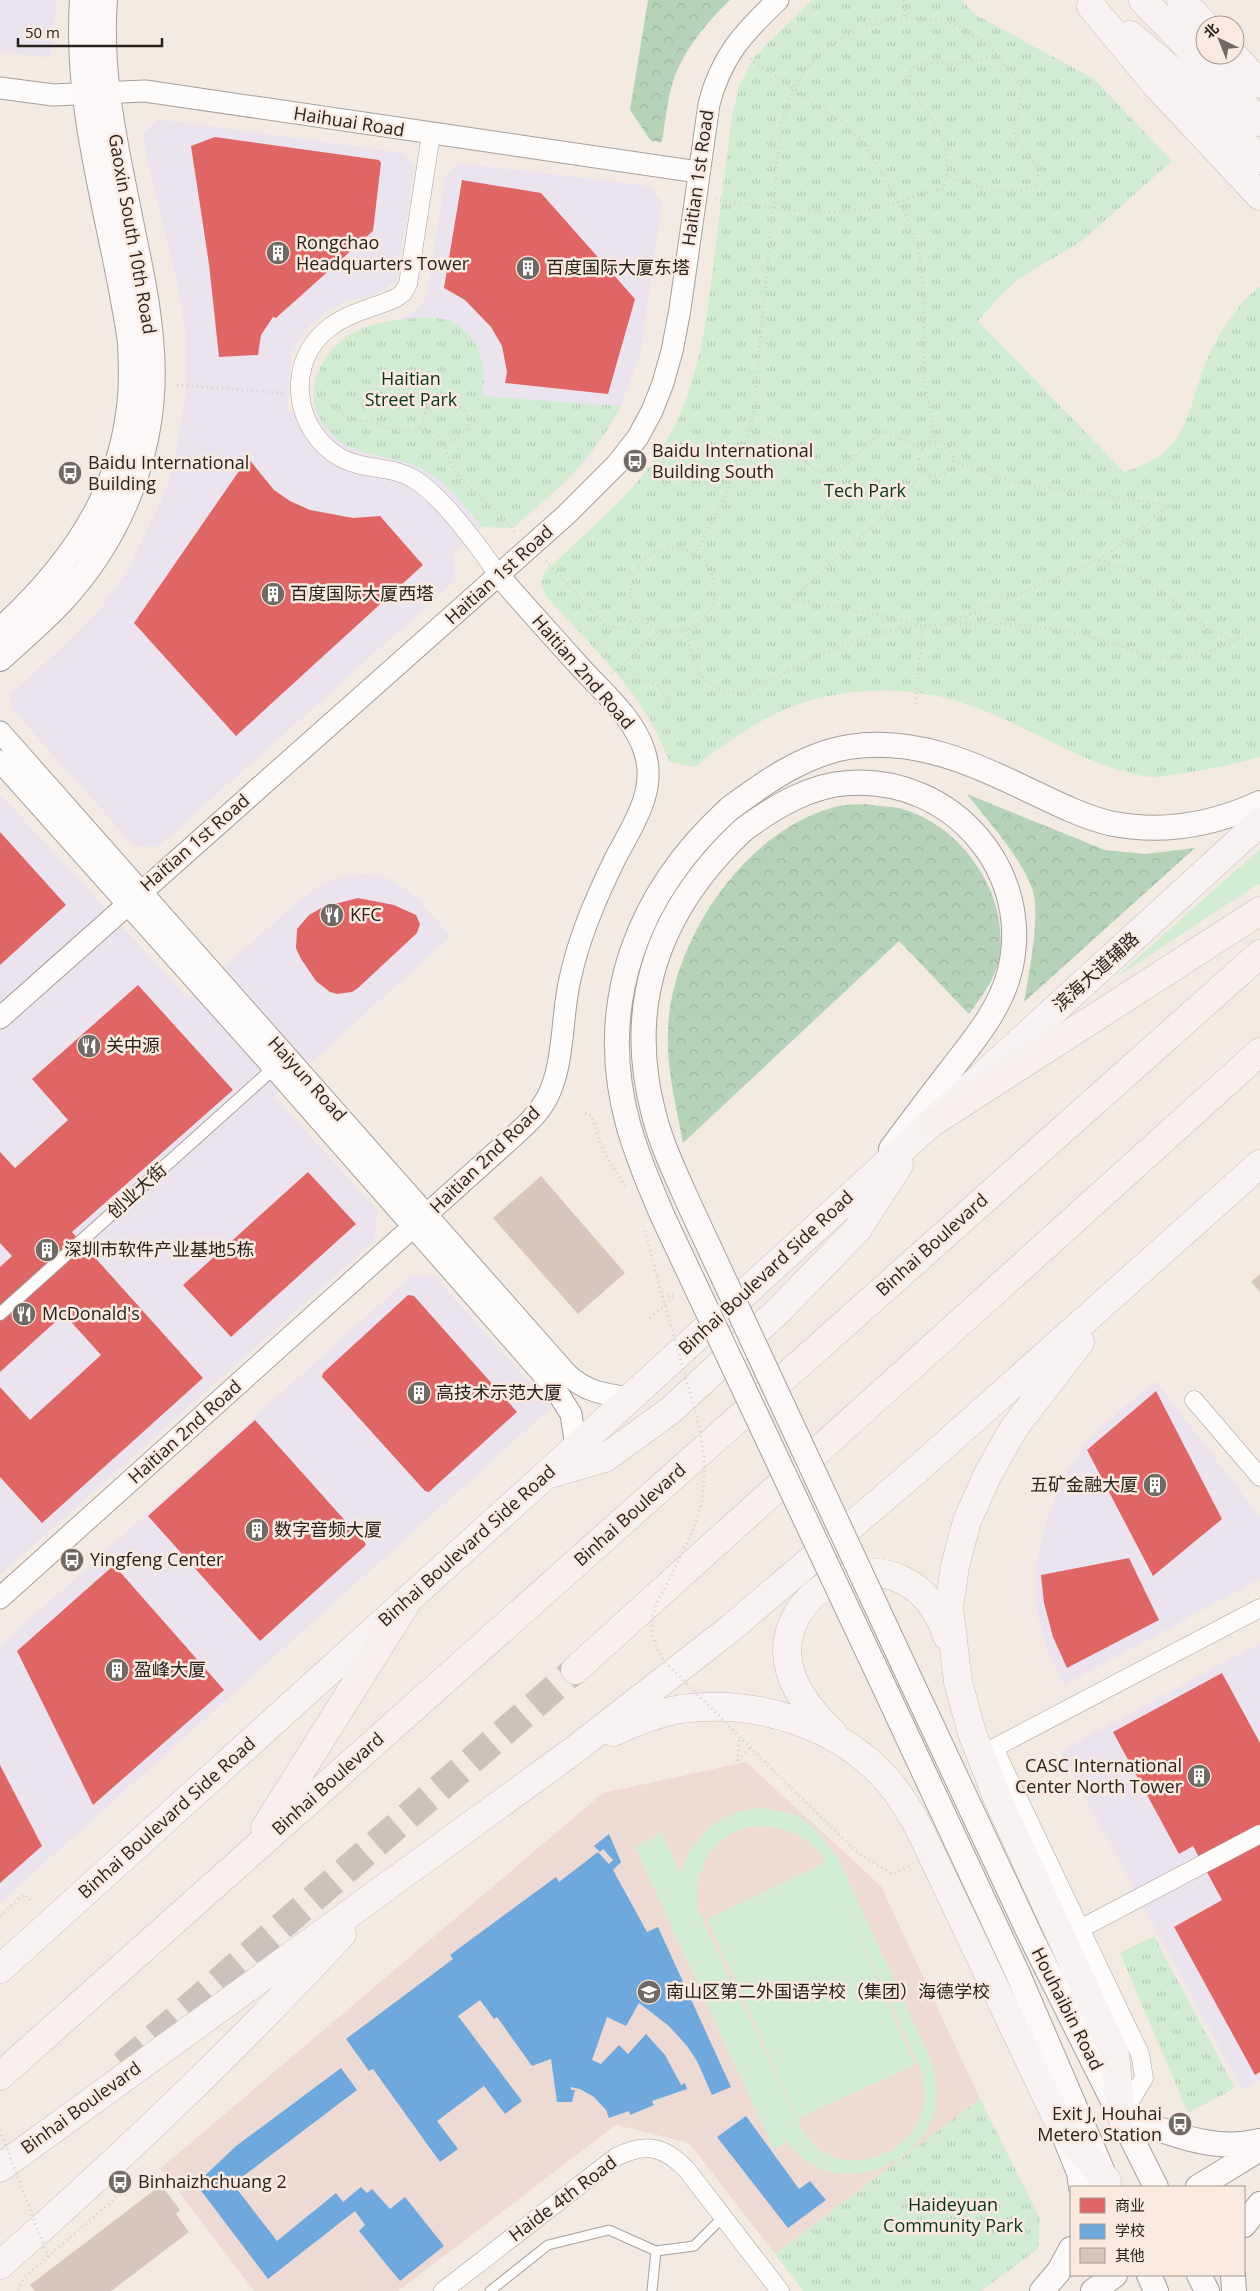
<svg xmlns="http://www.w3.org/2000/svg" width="1260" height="2291" font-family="'Open Sans','Noto Sans SC',sans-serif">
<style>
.commercial{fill:#ebe4ee}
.education{fill:#eddad5}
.grass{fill:#d2ecd4;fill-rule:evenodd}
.forest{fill:url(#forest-crowns)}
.park{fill:url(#park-tufts)}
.shops{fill:#e06666}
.schools{fill:#6fa8dc}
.building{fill:#d6c6bb}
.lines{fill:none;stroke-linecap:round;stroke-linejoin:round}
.trunk-tunnel{stroke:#cbc2bd;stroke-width:28;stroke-dasharray:28 14;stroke-linecap:butt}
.service-casing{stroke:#a69f9a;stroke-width:11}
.pedestrian-casing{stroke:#a69f9a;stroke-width:14}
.minor-casing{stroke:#a69f9a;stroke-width:19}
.tertiary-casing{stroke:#a69f9a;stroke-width:23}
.secondary-casing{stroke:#a69f9a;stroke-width:26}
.primary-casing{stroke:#c8bcb8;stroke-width:29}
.trunk-casing{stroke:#c8bcb8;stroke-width:29}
.path{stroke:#d3d0ce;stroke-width:3;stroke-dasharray:1 4;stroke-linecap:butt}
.service{stroke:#fdfcfb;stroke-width:9}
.pedestrian{stroke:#fdfcfb;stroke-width:12}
.minor{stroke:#fdfcfb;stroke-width:18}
.tertiary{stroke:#fdfcfb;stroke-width:21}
.secondary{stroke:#fbf8f7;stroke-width:24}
.primary{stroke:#f8f3f2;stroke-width:28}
.trunk{stroke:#f7f0ef;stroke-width:28}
.secondary-bridge-casing{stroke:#a69f9a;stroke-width:26;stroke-linecap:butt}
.path-bridge{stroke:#d3d0ce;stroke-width:3;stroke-dasharray:1 4;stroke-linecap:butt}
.secondary-bridge{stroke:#fbf8f7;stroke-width:24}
.labels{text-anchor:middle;stroke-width:5;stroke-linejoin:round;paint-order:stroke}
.street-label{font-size:18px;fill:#29231f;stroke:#fae9de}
.poi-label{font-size:18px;fill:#29231f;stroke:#fae9de;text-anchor:start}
.park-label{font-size:18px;fill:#04361b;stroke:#fae9de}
</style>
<defs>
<pattern id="forest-crowns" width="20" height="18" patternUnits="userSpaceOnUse" patternTransform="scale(1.25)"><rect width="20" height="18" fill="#b6d3b9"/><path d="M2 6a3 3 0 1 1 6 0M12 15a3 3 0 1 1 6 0" fill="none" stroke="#9cb59f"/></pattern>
<pattern id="park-tufts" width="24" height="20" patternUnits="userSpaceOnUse" patternTransform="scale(1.25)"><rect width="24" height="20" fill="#d2ecd4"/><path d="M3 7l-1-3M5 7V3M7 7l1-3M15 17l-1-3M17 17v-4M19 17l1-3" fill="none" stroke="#b4cab6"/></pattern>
</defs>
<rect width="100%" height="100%" fill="#f4eae4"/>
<!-- commercial -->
<path class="commercial" d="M0,0H57L50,58L0,52Z
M158,119L405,153L414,168L397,280L386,289L370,296L347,301L326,312L304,331L291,355L287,413L315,408L313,391L316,375L334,346L347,335L363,327L401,318L412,313L422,304L427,295L445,177L458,163L651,186L662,203L641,351L621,406L590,456L566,482L513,528L482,527L453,553L456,580L158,847L134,846L11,708L10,695L75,635L103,605L126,573L163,497L174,463L186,392V338L181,301L142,135Z
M0,794L189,999L292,906L319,886L344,876L369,874L391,879L415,896L451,936L274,1096L378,1211L374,1241L0,1575Z
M412,1275L435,1277L552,1407L0,1903V1646Z
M1156,1381L1260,1517V1579L1064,1685L1046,1648L1037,1612L1035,1570L1045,1525L1060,1483L1087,1442L1119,1411Z
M1260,1643V2080L1242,2090L1060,1751Z"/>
<!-- education -->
<path class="education" d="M746,1762L881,1886L980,2099L775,2254L689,2143L616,2125L398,2291H254L161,2168L603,1793Z"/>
<!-- grass -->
<path class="grass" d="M1260,849V883L1115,978Z
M753,1808C797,1810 811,1820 837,1856L931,2060C936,2078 940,2098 933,2116C917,2161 860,2187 817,2167C801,2160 791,2146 781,2133L786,2145L773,2148L635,1847L661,1833L681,1873C694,1835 714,1817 753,1808ZM753,1826C779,1825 814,1836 825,1863L707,1919L798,2118L915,2065L839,1893L920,2067C925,2082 927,2100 921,2116C908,2152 859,2172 825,2153C817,2149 811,2141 805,2135L698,1911C694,1868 709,1836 753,1826Z"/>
<!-- forest -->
<path class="forest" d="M648,0H730C707,22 681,53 672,85C667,103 665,123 662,142L651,141L630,110Z
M967,794L1105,850L1146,854L1195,848L1024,1002C1029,974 1041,913 1032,888C1018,853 989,823 967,794Z
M865,804C877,806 891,806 903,809C962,827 1007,891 1000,953C997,977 983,995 969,1014L899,941L683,1143C675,1101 664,1059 669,1016C678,931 749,829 835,807C844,804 855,805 865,804Z"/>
<!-- park -->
<path class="park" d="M812,0H962L974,14L1094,79L1172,161L1082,241L1020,278L1000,296L978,321L1124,472C1187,454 1185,419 1204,367C1215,338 1236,305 1260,286V757C1230,765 1201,771 1171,775C1164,776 1155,778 1148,777C1083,766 1028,725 966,704C917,687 859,686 809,701C769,712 727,741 695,767L669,762C648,696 590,646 546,596L541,583L544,573C583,534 628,500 659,453C698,394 706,326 714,258C720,210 726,163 732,115L740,84L755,56Z
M432,317L452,321L467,332L478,348L484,367L483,396L621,406C592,461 558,489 513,528L482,527C466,508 450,486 429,473C396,452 353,462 327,429C321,421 316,412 314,402C313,386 316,373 325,359C349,322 392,319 432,317Z
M1154,1936L1235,2088L1188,2113L1120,1953Z
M980,2099L1040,2218L1038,2249L981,2291H803L775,2254Z"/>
<!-- shops -->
<path class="shops" d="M215,137L379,160L381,163L373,231L276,318L273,317L261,335L258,355L219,357L209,264L191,146Z
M462,180L541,193L635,299L608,394L505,383L507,372L502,346L491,327L465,300L444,288Z
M248,458L274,490L290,501L310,510L353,518L380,516L423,565L236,736L134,623Z
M0,832L66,905L0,965Z
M358,898L394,905L416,915L420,924L417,933L358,988L352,992L337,994L330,992L316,981L301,959L296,948L297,929L309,915L323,907Z
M138,985L233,1090L72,1232L203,1378L42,1523L0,1477V1387L30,1420L101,1355L64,1314L0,1372V1267L12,1256L0,1243V1152L15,1168L68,1120L32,1079Z
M308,1172L356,1224L231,1337L183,1285Z
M408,1295L414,1296L517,1412L429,1492L425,1491L322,1377L323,1373Z
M1156,1391L1222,1519L1153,1576L1087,1450Z
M255,1420L366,1544L365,1546L260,1641L148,1516Z
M1129,1558L1159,1620L1067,1668L1053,1637L1044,1603L1041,1575Z
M114,1565L224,1690L93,1805L17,1651Z
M1222,1673L1260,1743V2072L1255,2075L1174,1927L1222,1900L1193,1846L1179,1854L1113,1732Z
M0,1765L42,1846L0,1883Z"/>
<!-- schools -->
<path class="schools" d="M609,1834L621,1862L613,1870L647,1932L658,1927L731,2087L712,2095L697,2061L687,2046L669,2026L639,2003L626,2026L607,2017L592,2060L601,2064L619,2045L628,2054L646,2034L665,2055L681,2085L685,2083L687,2089L652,2101L654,2105L630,2115L629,2111L609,2118L606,2110L594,2097L580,2089L571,2087V2090H575L572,2102H557L551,2059L532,2066L497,2017L494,2019L480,2000L458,2016L522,2101L505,2114L484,2086L437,2121L458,2149L440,2162L373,2069L369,2071L346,2039L453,1959L450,1955L556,1877L559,1882L598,1852L609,1864L613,1860L603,1849L600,1852L594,1846Z
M341,2068L357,2090L233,2184L277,2241L336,2193L343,2202L361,2187L367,2193L372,2189L390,2209L405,2197L444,2246L400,2281L359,2231L365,2225L355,2211L268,2279L196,2184L236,2146Z
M746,2116L799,2189L810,2181L826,2200L788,2228L717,2137Z"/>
<!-- building -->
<path class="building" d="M541,1176L625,1273L578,1314L493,1218Z
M1260,1274V1292L1251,1282Z
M161,2185L180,2210L176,2214L189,2232L111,2291H35L30,2285Z"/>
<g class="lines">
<!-- trunk-tunnel -->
<path class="trunk-tunnel" d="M123,2065L575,1670"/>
<!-- service casing -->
<g class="service-casing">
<path id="service" d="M490,2291L548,2245L609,2230L656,2251
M652,2291L656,2251L694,2246L723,2217"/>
</g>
<!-- pedestrian casing -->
<g class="pedestrian-casing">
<path id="pedestrian" d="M0,1314L274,1068"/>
</g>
<!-- minor casing -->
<g class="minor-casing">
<path id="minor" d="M431,134L408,284L403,293L396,298C374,308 350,312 330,327C284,361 293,431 341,458C365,471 394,465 417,481C444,499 480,548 499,576
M1194,1400L1260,1477
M1080,1929L1260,1834
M1121,2116L1144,2078L1140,2054L994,1748L1260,1608
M443,2291L616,2157C646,2142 664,2146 687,2170L780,2291"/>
</g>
<!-- tertiary casing -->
<g class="tertiary-casing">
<path id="tertiary" d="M0,88L53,95L145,91L698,172
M0,732L567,1374C585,1392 607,1395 631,1398
M0,761L274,1068L554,1387L571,1414L576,1447
M0,1018L566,515L617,464L638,437L652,411L663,383L672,351L680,309L709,104C721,57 743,33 778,0
M0,1598L515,1135C527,1124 539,1113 547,1098C565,1063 561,1017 570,979C579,937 596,898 615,859C632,826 657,792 645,753C635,719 605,694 582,669C554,638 526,607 499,576"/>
</g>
<!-- secondary casing -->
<g class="secondary-casing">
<path id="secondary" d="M0,630C63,573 117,501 128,414C132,390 131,366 130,342C114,228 74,116 82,0
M0,659C21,640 42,622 61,602C127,531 161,436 151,339C147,289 134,240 125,191C112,128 100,65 105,0
M729,809C764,783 804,754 849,747C918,736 978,766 1039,795C1062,806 1085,817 1109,823C1161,834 1212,825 1260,803
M743,830C774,807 810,785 849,783C953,776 1036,873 1009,974C999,1011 973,1041 950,1071C930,1097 910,1123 891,1149
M911,1681L1031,1937L1156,2187
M887,1693L1017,1972L1102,2170
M1121,2116C1167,2131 1211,2153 1260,2141
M1065,2138L1079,2173L1081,2187
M1198,2187L1260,2149
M1244,2225L1260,2204
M1149,2275L1156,2291
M1199,2275L1207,2291
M1233,2275L1234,2291
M1042,2291L1059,2271L1071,2249
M1093,2291L1115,2275"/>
</g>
<!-- primary casing -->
<g class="primary-casing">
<path id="primary" d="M1143,0L1260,122
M1181,0L1205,25
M1091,6L1157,86L1260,196
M1130,35L1175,73L1260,160
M1233,55L1260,84
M1080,1342L1014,1428L988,1474L967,1521L955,1566L949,1608L958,1682L972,1733L999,1802L1115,2054L1121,2116
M553,1473L605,1458L671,1410L778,1311L857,1230L899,1165
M613,1732C635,1722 657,1713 681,1709C756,1699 839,1724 889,1782C901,1796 911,1813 920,1830L1062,2129L1107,2181
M833,1733C816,1717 799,1697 791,1674C762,1584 909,1519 947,1636
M0,1969L547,1474L1260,822
M0,2168L573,1751L731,1628L911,1475L1260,1164
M0,2265C119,2160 234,2051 342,1934"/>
</g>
<!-- trunk casing -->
<g class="trunk-casing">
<path id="trunk" d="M933,1122L1260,911
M575,1670L1260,1052
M265,1828L409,1599
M0,2076L1260,954"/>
</g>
<!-- path -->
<path class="path" d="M904,0L905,17
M750,59L846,125L865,144L911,225L919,253L924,296V375L936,443
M715,199C767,208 824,218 876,207C898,203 920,194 942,189C954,166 943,135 929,114C921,103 912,95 907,82L913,66L925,63L950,64L996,57
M177,385L283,393
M319,396L353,420L373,422L396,432L421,428L435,433L442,442L453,469L461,481L497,511L516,533
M428,396C442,394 473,407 468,426C466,433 450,442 444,447
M421,428L429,396
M750,430L788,443L817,472L840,470L884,431L923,449
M919 459a17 17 0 1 1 34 0a17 17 0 1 1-34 0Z
M953,461L998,478L1041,487L1169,505
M631 590a42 42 0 1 1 84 0a42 42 0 1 1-84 0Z
M695,555C720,506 741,469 753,415L781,125C787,104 793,84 808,67C847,19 928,0 980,39C996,51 1009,72 1023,87L1014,135L1038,169L1037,184C1010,201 976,185 948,177
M1099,560L1128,569L1172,599L1212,632L1234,640
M546,561L604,624C620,633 627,626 639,616
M793,600L891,617L923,626L915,706
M793,600L839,555L874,526L926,472
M947,624L1099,560L1129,539L1169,505
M687,630C692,667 703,693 744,693C805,664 855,631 924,626C966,623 1012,622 1053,629C1073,632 1093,637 1112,643C1133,649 1153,659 1175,658C1205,657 1234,641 1260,628
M616,670L629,684L635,679C656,682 659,685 670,702
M612,673L660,630
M585,1113L592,1116L604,1153L626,1187
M645,1231L657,1277
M663,1297L675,1294
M650,1318L676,1295
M738,1760L751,1747
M737,1761L740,1737
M774,1771L858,1853L893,1874L913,1864
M0,1916L24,1894L32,1902
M48,2257L120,2194L118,2191"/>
<!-- service -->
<use href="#service" class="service"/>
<!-- pedestrian -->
<use href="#pedestrian" class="pedestrian"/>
<!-- minor -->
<use href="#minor" class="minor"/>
<!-- tertiary -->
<use href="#tertiary" class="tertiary"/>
<!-- secondary -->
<use href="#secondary" class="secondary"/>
<!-- primary -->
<use href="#primary" class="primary"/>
<!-- trunk -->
<use href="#trunk" class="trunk"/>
<!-- secondary-bridge casing -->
<g class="secondary-bridge-casing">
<path id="secondary-bridge" d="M729,809C638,892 595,1002 628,1124C637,1156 650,1187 663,1217L887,1693
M743,830C660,908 624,1002 654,1115C662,1146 676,1175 689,1204L911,1681"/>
</g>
<!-- path-bridge -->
<path class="path-bridge" d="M657,1277C666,1308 675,1340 684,1372C696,1413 710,1455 702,1499C697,1526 683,1551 671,1576C663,1592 652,1607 652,1625C652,1639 657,1649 664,1661L774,1771
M0,2130L48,2257L23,2279L18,2291"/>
<!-- secondary-bridge -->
<use href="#secondary-bridge" class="secondary-bridge"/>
</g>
<!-- icons -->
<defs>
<g id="building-disc" transform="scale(1.25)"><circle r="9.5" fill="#706964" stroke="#fae9de"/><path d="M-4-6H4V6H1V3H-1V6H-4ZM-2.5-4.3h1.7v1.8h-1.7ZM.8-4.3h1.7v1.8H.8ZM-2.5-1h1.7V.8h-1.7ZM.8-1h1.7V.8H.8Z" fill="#fff"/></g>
<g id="bus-disc" transform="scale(1.25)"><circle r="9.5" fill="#706964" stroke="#fae9de"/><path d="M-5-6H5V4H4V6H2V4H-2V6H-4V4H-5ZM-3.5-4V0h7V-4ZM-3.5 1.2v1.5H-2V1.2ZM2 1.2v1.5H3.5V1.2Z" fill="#fff"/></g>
<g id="restaurant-disc" transform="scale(1.25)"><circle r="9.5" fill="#706964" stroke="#fae9de"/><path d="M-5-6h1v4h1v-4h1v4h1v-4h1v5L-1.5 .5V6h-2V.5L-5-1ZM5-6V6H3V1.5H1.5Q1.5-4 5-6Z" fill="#fff"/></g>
<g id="school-disc" transform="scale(1.25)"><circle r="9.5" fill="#706964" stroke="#fae9de"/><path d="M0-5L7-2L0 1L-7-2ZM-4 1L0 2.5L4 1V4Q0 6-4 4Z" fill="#fff"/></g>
</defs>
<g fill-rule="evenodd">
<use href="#building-disc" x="278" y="253"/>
<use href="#building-disc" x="528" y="268"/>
<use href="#bus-disc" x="635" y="461"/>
<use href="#bus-disc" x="70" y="473"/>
<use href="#building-disc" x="273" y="594"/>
<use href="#restaurant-disc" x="332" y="915"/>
<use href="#restaurant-disc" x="89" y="1046"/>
<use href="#building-disc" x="47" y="1250"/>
<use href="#restaurant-disc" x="24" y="1314"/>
<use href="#building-disc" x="419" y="1393"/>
<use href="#building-disc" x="1155" y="1485"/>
<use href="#building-disc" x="257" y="1530"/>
<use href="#bus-disc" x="72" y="1560"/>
<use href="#building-disc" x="117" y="1670"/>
<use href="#building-disc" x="1199" y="1776"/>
<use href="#school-disc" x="649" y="1992"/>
<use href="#bus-disc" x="1180" y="2124"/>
<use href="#bus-disc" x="120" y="2182"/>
</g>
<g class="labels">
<!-- street labels -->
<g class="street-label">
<text transform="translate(349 122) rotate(9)" y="6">Haihuai Road</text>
<text transform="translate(698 178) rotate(-82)" y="6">Haitian 1st Road</text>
<text transform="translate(132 234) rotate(80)" y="6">Gaoxin South 10th Road</text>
<text transform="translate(499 575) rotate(-42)" y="6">Haitian 1st Road</text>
<text transform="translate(583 672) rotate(49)" y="6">Haitian 2nd Road</text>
<text transform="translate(195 843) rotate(-41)" y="6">Haitian 1st Road</text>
<text transform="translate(1096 972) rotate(-42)" y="6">滨海大道辅路</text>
<text transform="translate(307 1079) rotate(48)" y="6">Haiyun Road</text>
<text transform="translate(485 1160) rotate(-44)" y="6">Haitian 2nd Road</text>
<text transform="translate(137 1191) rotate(-42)" y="6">创业大街</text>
<text transform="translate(932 1245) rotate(-42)" y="6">Binhai Boulevard</text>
<text transform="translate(766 1273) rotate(-43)" y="6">Binhai Boulevard Side Road</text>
<text transform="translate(185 1432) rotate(-42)" y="6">Haitian 2nd Road</text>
<text transform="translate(630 1515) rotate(-42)" y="6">Binhai Boulevard</text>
<text transform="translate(467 1546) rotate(-42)" y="6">Binhai Boulevard Side Road</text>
<text transform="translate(328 1784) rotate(-42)" y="6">Binhai Boulevard</text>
<text transform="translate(167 1818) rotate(-42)" y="6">Binhai Boulevard Side Road</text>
<text transform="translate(1067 2009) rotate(63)" y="6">Houhaibin Road</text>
<text transform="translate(81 2108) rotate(-36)" y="6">Binhai Boulevard</text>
<text transform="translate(563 2199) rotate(-37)" y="6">Haide 4th Road</text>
</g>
<!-- poi labels -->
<g class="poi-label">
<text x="296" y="249">Rongchao<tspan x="296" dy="21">Headquarters Tower</tspan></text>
<text x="546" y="274">百度国际大厦东塔</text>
<text x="652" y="457">Baidu International<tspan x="652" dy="21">Building South</tspan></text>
<text x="88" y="469">Baidu International<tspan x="88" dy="21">Building</tspan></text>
<text x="290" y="600">百度国际大厦西塔</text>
<text x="350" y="921">KFC</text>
<text x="106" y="1052">关中源</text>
<text x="64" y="1256">深圳市软件产业基地5栋</text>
<text x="42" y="1320">McDonald's</text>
<text x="436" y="1399">高技术示范大厦</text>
<text x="1138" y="1491" text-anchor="end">五矿金融大厦</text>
<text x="274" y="1536">数字音频大厦</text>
<text x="90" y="1566">Yingfeng Center</text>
<text x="134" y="1676">盈峰大厦</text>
<text x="1182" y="1772" text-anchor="end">CASC International<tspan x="1182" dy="21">Center North Tower</tspan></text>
<text x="666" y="1998">南山区第二外国语学校（集团）海德学校</text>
<text x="1162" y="2120" text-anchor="end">Exit J, Houhai<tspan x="1162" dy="21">Metero Station</tspan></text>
<text x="138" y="2188">Binhaizhchuang 2</text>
</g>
<!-- park labels -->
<g class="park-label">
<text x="411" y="385">Haitian<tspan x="411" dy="21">Street Park</tspan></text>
<text x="865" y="497">Tech Park</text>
<text x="953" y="2211">Haideyuan<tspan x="953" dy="21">Community Park</tspan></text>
</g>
</g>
<!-- legend -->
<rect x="1070" y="2186" width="175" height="90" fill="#fae9de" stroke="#a69a92"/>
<rect x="1080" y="2198" width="25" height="15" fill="#e06666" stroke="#a69a92"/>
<text x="1115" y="2211" font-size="15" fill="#29231f">商业</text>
<rect x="1080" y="2224" width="25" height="15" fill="#6fa8dc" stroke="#a69a92"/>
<text x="1115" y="2236" font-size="15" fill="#29231f">学校</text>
<rect x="1080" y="2248" width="25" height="15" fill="#d6c6bb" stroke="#a69a92"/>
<text x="1115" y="2261" font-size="15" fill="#29231f">其他</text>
<!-- north arrow -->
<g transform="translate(1220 40) rotate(317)"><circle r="24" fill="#fae9de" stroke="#a69a92"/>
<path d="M0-4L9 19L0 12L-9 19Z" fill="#706964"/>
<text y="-8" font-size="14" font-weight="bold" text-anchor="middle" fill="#29231f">北</text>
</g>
<!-- scale -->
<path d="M18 38v8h144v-8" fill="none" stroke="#29231f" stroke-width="2.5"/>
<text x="25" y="38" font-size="15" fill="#29231f" stroke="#fae9de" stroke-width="4" paint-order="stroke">50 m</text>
</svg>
